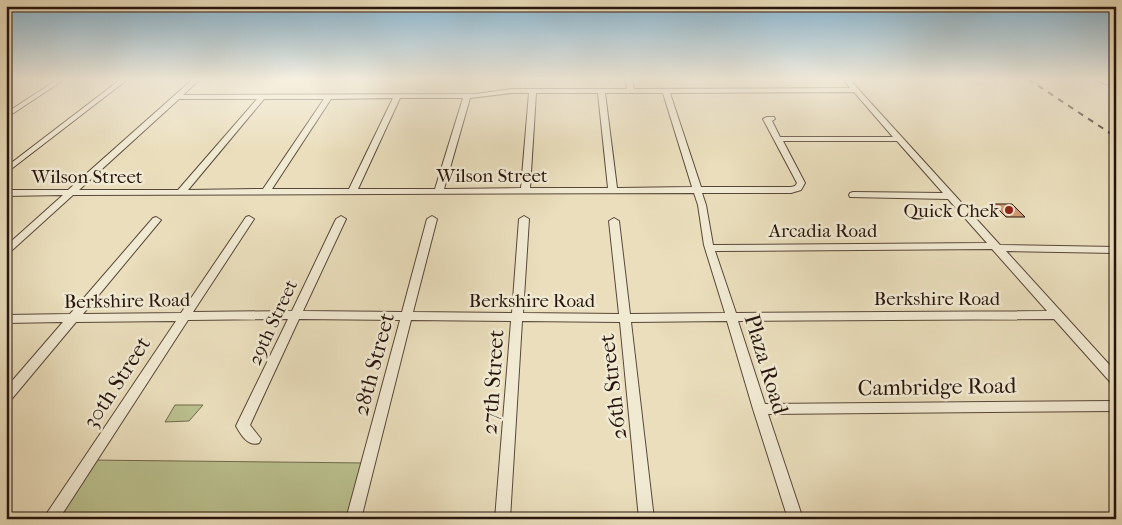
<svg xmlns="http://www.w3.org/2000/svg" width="1122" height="525" font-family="'IM FELL French Canon',serif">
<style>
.green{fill:#bac08e;stroke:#706a4e}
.building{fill:#d09a72;stroke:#27150d}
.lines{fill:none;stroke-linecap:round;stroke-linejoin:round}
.minor-casing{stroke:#584739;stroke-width:2}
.minor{fill:#f1ead3;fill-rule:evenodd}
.rail{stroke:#27150d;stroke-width:2;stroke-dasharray:6 6;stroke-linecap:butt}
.poi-dot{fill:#8f2418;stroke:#f1ead3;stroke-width:2}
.labels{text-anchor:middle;stroke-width:5;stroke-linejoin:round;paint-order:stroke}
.street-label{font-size:19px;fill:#27150d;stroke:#f1ead3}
.poi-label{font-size:19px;fill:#27150d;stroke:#f1ead3;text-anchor:end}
.near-street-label{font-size:22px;fill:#27150d;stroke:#f1ead3}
</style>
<rect width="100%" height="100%" fill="#eadebc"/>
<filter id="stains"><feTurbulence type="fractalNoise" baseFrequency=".004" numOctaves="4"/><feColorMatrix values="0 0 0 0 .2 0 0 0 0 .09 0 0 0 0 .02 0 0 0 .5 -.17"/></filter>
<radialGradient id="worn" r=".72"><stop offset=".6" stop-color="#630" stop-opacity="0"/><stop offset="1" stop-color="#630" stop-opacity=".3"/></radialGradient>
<!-- green -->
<path class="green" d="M175,405H203L189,421L165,422Z
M88,460L367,463L353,519H50Z"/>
<!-- building -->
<path class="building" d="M993,204H1012L1025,217H1006Z"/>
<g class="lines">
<!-- minor casing -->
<g class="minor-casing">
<path id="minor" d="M58,79H65L6,118V113Z
M121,79H128L6,173V167Z
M193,79H200L183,95L476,94L511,89H627L626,79H632L634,89L850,88L843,79H849L1000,245L1116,247V253L1006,251L1116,372V386L1112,384L1054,319L738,321L765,404L1116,401V411L768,414L803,519H788L753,409L727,321L631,322L654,519H639L620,322L522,321L510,519H495L511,321L411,320L361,519H346L400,320L299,319L250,425L261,439L259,443C248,447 241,435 236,426L288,319L188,320L59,519H43L176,321L76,322L10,401L6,402V388L63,322L6,323V315L70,314L153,218L156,217L161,220L83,314L181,313L246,217L249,216L254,219L193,312L292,311L336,219L341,216L346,219L303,311L402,312L427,219L432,216L437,219L413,312L512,313L519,219L524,216L529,219L523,313L619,314L609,221L614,218L619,221L630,314L725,313L704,245L698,205L694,193L73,195L9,253L6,254V246L63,195L6,196V190H68ZM854,92L893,137H780L772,121L775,119L774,117H767L763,119L797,183L795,186L791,187H701L670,93ZM511,93H529L521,188L444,189L470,98ZM536,93H598L608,188H530ZM605,93H663L692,187L617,188ZM393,98L349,189H272L331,99ZM400,98H463L435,189H358ZM179,99H257L178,190H79ZM264,99H324L263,189L188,190ZM783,141H897L943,193L853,192L850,193L849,195L850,197L948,199L987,243L713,245L706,205L702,193H791L801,190L805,183ZM992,249L1047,311L736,313L715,251Z
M1094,79H1102L1116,84V88Z"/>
</g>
<!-- minor -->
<use href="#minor" class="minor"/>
<!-- rail -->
<path class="rail" d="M1028,79L1116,137"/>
</g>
<!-- sky -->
<linearGradient id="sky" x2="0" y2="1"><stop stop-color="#88b7d4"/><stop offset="0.52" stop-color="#f6f0e1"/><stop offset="1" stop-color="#f6f0e1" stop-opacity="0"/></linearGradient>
<rect width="1122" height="152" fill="url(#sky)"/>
<!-- markers -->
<circle class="poi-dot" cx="1009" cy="210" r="5"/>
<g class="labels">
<!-- street labels -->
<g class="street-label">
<text x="492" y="182">Wilson Street</text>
<text x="87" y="183">Wilson Street</text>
<text x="823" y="237">Arcadia Road</text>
<text x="937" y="305">Berkshire Road</text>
<text transform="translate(127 300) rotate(-1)" y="7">Berkshire Road</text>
<text x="532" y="307">Berkshire Road</text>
<text transform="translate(272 322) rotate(-65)" y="7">29th Street</text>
</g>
<!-- poi labels -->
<g class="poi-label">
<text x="999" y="217">Quick Chek</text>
</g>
<!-- near-street labels -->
<g class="near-street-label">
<text transform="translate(373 364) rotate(-75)" y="8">28th Street</text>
<text transform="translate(767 364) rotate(73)" y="8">Plaza Road</text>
<text transform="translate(116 382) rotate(-57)" y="8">30th Street</text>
<text transform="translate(492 382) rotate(-86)" y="8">27th Street</text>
<text transform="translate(937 386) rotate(-1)" y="8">Cambridge Road</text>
<text transform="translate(612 387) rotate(-97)" y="8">26th Street</text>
</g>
</g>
<!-- margin -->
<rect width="1122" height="525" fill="none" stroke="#eadebc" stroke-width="25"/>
<rect x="8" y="8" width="1107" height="510" fill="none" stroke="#27150d" stroke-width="2.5"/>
<rect x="12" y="12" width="1097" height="500" fill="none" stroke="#27150d"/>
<rect width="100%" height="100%" filter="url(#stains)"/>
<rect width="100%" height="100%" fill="url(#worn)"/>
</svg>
